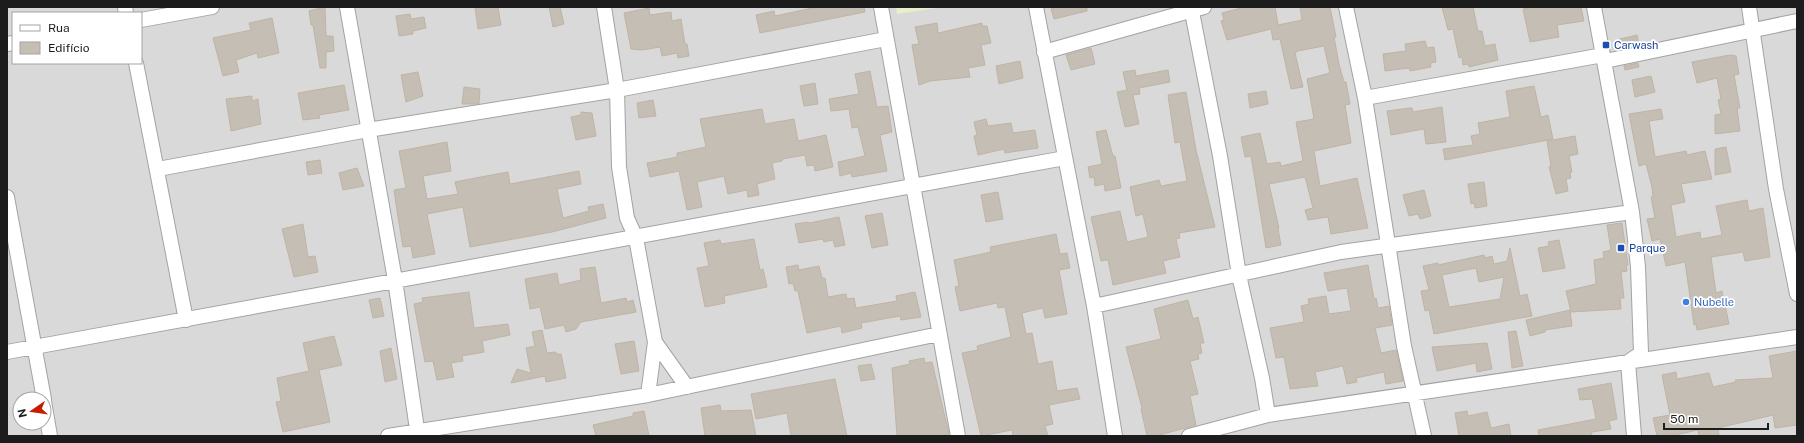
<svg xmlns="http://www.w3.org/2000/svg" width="1804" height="443" font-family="'Public Sans',sans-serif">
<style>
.residential{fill:#dad9d9;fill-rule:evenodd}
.farmland{fill:#e6eecb}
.building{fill:#c5beb4;stroke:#c0b4a3;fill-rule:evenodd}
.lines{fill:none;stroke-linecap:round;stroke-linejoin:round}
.minor-casing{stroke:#a3a3a3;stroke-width:16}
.minor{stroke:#fff;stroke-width:14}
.transit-dot{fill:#1a4fb4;stroke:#fff;stroke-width:1.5}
.shop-dot{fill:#3f7fe0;stroke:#fff;stroke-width:1.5}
.labels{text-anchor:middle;stroke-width:3.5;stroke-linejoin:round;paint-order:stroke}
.transit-label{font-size:11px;fill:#164399;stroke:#fff;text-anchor:start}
.shop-label{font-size:11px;fill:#366cbe;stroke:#fff;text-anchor:start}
</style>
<rect width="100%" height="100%" fill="#eeebe1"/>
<!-- residential -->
<path class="residential" d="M7,7H1797V436H7ZM13,13H141V63H13ZM20,399H44V423H20Z"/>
<!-- farmland -->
<path class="farmland" d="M896,7H944L897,14Z"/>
<!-- building -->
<path class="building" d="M325,7L326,36H333L334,51L326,52V68H320L313,25H311L309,11Z
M475,7H498L501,25L478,29Z
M549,7H560L564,24L553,27Z
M817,7H864L865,12L760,33L756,15L774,11L775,16Z
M1057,7H1087V11L1054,19L1051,9Z
M1245,7H1275L1278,25L1302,20L1300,7H1330L1336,37H1334L1339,64L1344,82H1346L1350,104L1345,105L1351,143L1314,151L1320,186L1357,178L1368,228L1331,234L1328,217L1308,220L1305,210L1313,208L1305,177L1269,184L1279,228L1278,229L1281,245L1266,248L1251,156L1245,157L1241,137L1260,133L1267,164L1280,162L1281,166L1303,161L1296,122L1314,119L1307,79L1330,73L1324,46L1298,51L1295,53L1303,87L1291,89L1280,39L1273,40L1271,29L1227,40L1221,21L1224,20L1222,13Z
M1442,7H1473L1478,31H1482L1485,46L1495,44L1498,60L1469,67L1468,64L1463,65L1462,57L1459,58L1453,29L1448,30Z
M1531,7H1581L1584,21L1557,25L1559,37L1530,42L1523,9Z
M649,8L650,15L671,12L672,21L681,19L685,44H687L689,56L678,58L677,53L662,56L660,47L642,50L631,49L624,13Z
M410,14L411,19L424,17L426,28L413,31V34L399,36L396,16Z
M272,18L279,53L258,58L257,53L236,60L239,72L223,76L213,38L251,30L249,23Z
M937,23L938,33L982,23V26H987L991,43L981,45L985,65L968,68L970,77L930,81L919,85L912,45L919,44L915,27Z
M1637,35L1639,45L1621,49L1620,39Z
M1425,41L1427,48L1434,47L1436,62L1430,63L1431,67L1410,71L1409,68L1385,71L1383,54L1406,51L1405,44Z
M1091,48L1095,64L1071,70L1066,55Z
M1730,55L1736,56L1739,74L1734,75L1740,108H1737L1740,131L1715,134V115L1721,114L1718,100L1721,99L1717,78L1697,83L1692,62Z
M1020,61L1023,78L999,84L996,66Z
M1638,63L1639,67L1625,70L1624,66Z
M1135,70L1136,76L1168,70L1170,82L1139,88L1140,94L1133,95L1139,124L1125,127L1117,92L1127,90L1123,72Z
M870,71L877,107L888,106L892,132L880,135L887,171L852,177L851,173L840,176L838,162L865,156L858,127L852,128L849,109L831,111L829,99L859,94L855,74Z
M418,72L423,96L406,102L401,75Z
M1651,76L1655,92L1635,97L1632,80Z
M815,83L818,104L804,106L800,86Z
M344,85L349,110L319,115L320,118L303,120L298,93Z
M1534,86L1541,117L1548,115L1553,139L1445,160L1443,149L1473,145L1471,136L1480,134L1478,123L1510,117L1506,91Z
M464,87L480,89L479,104H462Z
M1266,91L1268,104L1250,108L1248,94Z
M1186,92L1196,150L1215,227L1179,233L1180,238L1176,239L1180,257L1163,261L1166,273L1113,285L1108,260L1101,261L1091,217L1120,211L1127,242L1148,237L1143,214L1136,216L1130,187L1159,180L1161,186L1187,181L1180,142L1175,143L1168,95Z
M252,96V101L258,99L261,124L231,131L226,99Z
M653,100L656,116L639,118L637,103Z
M1442,107L1446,142L1426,144L1424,129L1391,135L1387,111L1410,108H1412L1413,112Z
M762,109L765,124L794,119L798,141L826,135L833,167L815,171L814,165L807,166L805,155L782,159V161L772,163L775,179L757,184L759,195L748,197L747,190L728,194L724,176L697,182L702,207L687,210L679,171L650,177L647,163L677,157V153L706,147L700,119Z
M1661,109L1663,119L1649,121L1655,157L1686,151L1687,155L1705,151L1712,179L1681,184L1685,202L1671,205L1676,237L1700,232L1701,239L1722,235L1716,206L1747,200L1749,211L1763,208L1770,257L1745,261L1743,252L1711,257L1716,293L1722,291L1729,324L1697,330L1696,324L1694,325L1685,262L1666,266L1660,239L1652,241L1647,219L1655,218L1651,197H1653L1652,187L1646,164L1639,166L1629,114Z
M581,112L592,113L596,136L576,140L571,117L581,115Z
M986,119L988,126L1011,123L1013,133L1035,130L1038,148L1005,153L1004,149L978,155L974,136L977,135L974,122Z
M1106,130L1113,156H1115L1121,188L1105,191L1104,184L1095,186L1094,177L1090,178L1088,167L1102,164L1096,132Z
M1575,136L1578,154L1569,156L1572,172L1570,173L1571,178L1566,179L1568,191L1556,194L1549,167L1551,166L1547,141Z
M447,142L451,171L423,176L427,199L458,194L455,182L486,176L508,172L510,184L579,171L581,184L557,189L563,218L589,211L588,207L603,204L606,218L552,232L470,247L463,207L427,214L435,254L413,258L411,246L403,247L398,217L394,190L406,188L399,151Z
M1726,147L1731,172L1715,175V149Z
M320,160L322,173L308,175L306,162Z
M357,168L364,186L343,190L339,173Z
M1484,182L1487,206L1475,208L1474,203L1471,204L1468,184Z
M1424,190L1431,216L1420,219L1418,214L1409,216L1403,195Z
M998,192L1003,219L986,222L981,195Z
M882,213L888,245L872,248L865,216Z
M839,217L845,245L835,247L833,240L824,242L823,239L799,243L795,224L808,222L809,223Z
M1622,223L1628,265H1626L1627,271L1621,272L1624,298H1620L1621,309L1571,312L1566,291L1596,284L1594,260L1604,258L1603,252L1611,250L1607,225Z
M303,224L308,257L315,256L318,272L294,277L282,229Z
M1056,234L1060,254L1067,253L1070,268L1059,270L1067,314L1045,318L1043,308L1022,313L1026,334L1032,333L1038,364L1052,361L1057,391L1077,388L1080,399L1049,405L1053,424L1045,426L1048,436H1013L1012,430L981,436L962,353L978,350L977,346L1011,337L1005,307L998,308L997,303L960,311L955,287L959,286L954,260L991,252L990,247Z
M754,239L760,270L763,269L767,287L724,296L725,303L705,307L697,268L709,266L704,243L720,240L721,244Z
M1559,240L1565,268L1543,272L1538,248L1549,246L1548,242Z
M1510,248L1520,296L1527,294L1532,316L1434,334L1429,310L1425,311L1421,291L1429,290L1423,266L1438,263V265L1484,255L1485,258L1492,256L1494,264L1507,261ZM1476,268L1479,282L1504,277L1500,299L1449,307L1442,275Z
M798,265L799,270L819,266L822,278H825L828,297L846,294L847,299L854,298L856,308L897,301L896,296L915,292L921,317L901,320L900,316L861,323L862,328L842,333L841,326L807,333L798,291H795L793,283L789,284L786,267Z
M1368,265L1374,299L1376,298L1378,308L1389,306L1392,325L1375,328L1381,353L1396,350L1403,381L1386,384L1384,372L1356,378L1357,382L1347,384L1343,366L1315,372L1318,386L1290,389L1284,357L1276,358L1270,328L1304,322L1301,306L1309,304L1308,299L1326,296L1329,314L1351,311L1347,288L1328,291L1324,273Z
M595,267L601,303L626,298L627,302L633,300L636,312L581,322L576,329L566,332L564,325L545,329L540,307L530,309L525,279L557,273L559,285L581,280L580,269Z
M469,292L474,328L508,324L510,335L482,341L484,352L462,356L463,361L451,363L454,377L437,380L433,361L425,362L414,304L423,302L422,298Z
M380,298L384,316L373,318L369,300Z
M1188,300L1193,319L1198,317L1204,343H1200L1202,353L1198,354L1199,359L1190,361L1198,394L1190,396L1196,425L1156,436H1147L1141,409L1142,408L1126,347L1161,339L1154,309Z
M1570,310L1572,326L1545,330V332L1530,336L1526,320Z
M542,330L547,353L556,352V354H561L566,378L546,382L545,376L511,383L517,369L531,373L526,348L535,346L532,332Z
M1516,331L1523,366L1512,368L1508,332Z
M334,336L342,365L319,370L330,422L283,432L276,402L281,401L277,378L309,371L303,343Z
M634,341L639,371L621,374L615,344Z
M1487,343L1492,369L1477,372L1476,363L1437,371L1432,347Z
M391,348L397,379L385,382L380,351Z
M1797,351V425L1775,428L1773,415L1718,428L1719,436H1699L1698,430L1671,436H1657L1653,418L1670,415L1662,375L1676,372L1677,379L1709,373L1713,387L1736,382L1735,380L1773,378L1769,356Z
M924,358L925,363L932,362L949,434L939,436H897L892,368L910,364L909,361Z
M871,364L875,379L861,381L858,366Z
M835,379L847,436H791L787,413L756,419L751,394Z
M1611,383L1617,419L1609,421L1611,429L1592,432L1591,436H1539L1538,430L1596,419L1592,399L1580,400L1578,389Z
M720,405L721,411L751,410L756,436H705L701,408Z
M644,411L649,436H596L593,425L633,416V413Z
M1467,411L1468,416L1487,412L1491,428L1509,424L1511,436H1459L1455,413Z"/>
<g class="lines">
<!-- minor casing -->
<g class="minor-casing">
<path id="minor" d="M125,7L126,13
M347,7L395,280L418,436
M604,7L617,90L619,167L627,218L636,238L655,342L648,395
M881,7L958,436
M1036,7L1094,306L1115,436
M1346,7L1365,98L1404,346L1424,436
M1594,7L1632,212L1638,267L1641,353L1628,362L1634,436
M1749,7L1776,189L1797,294
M1192,12L1220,156L1239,275L1262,378L1268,415
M141,20L212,7
M7,44L13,43
M1044,52L1204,7
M1605,61L1797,21
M136,63L186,320
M1365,98L1603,55
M158,169L368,130L617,90L886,39
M7,197L44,399
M1094,306L1341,252L1632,212
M655,342L687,387
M7,352L1065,158
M44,401L50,436
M388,436L648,395L939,334
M1189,436L1268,415L1797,337"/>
</g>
<!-- minor -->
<use href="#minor" class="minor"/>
</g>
<!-- markers -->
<g class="transit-dot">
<rect x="1602" y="41" width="8" height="8" rx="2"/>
<rect x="1617" y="244" width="8" height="8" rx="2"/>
</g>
<circle class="shop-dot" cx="1686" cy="302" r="4"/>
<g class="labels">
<!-- transit labels -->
<g class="transit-label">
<text x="1614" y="49">Carwash</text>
<text x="1629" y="252">Parque</text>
</g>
<!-- shop labels -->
<g class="shop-label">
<text x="1694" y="306">Nubelle</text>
</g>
</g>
<!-- border -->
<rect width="1804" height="443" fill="none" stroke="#1c1c1c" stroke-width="16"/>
<!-- legend -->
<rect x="12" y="12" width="130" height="52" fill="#ffffff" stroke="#a4a4a4"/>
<rect x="20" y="25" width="20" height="6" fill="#ffffff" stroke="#a4a4a4"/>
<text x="48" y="32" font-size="12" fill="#1c1c1c">Rua</text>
<rect x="20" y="42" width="20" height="12" fill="#c5beb4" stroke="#a4a4a4"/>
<text x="48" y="52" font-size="12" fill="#1c1c1c">Edifício</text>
<!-- north arrow -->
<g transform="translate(32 411) rotate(257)"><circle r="19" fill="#ffffff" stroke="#a4a4a4"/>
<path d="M0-3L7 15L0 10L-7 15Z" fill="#c81c00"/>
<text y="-6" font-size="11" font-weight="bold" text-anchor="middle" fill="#1c1c1c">N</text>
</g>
<!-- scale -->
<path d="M1664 423v6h104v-6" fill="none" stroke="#1c1c1c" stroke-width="2"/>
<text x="1670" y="423" font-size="12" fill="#1c1c1c" stroke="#ffffff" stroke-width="3" paint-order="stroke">50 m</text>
</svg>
